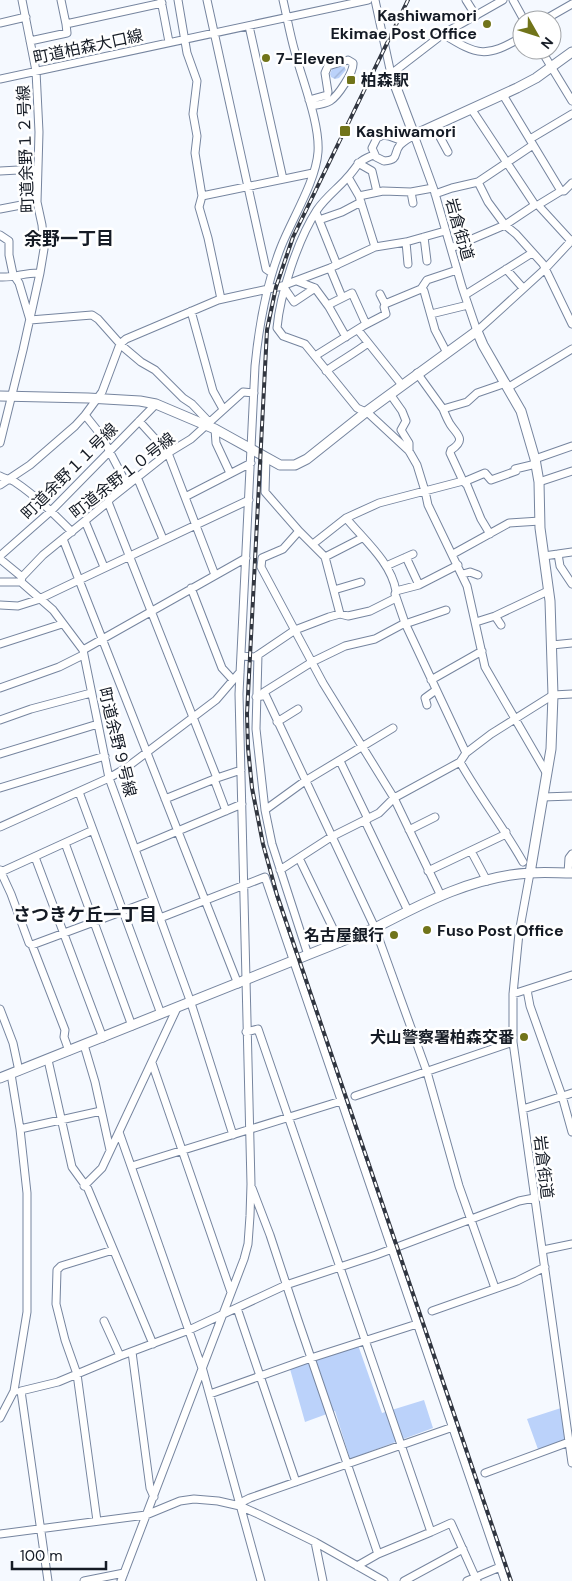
<svg xmlns="http://www.w3.org/2000/svg" width="572" height="1581" font-family="'DM Sans','Noto Sans JP',sans-serif">
<style>
.green{fill:#bbd2fa}
.garden{fill:url(#garden-furrows)}
.lines{fill:none;stroke-linecap:round;stroke-linejoin:round}
.minor-casing{stroke:#76859f;stroke-width:9}
.major-casing{stroke:#76859f;stroke-width:11}
.minor{stroke:#fff;stroke-width:7}
.major{stroke:#fff;stroke-width:9}
.rail-casing{stroke:#313640;stroke-width:4}
.rail{stroke:#fff;stroke-width:2;stroke-dasharray:5.5;stroke-linecap:butt}
.poi-dot{fill:#71741a;stroke:#fff;stroke-width:2}
.labels{text-anchor:middle;stroke-width:5;stroke-linejoin:round;paint-order:stroke}
.poi-label{font-size:16px;font-weight:bold;fill:#151b25;stroke:#fff;text-anchor:start}
.street-label{font-size:16px;fill:#151b25;stroke:#fff}
.neighbourhood-label{font-size:18px;font-weight:bold;fill:#151b25;stroke:#fff}
</style>
<defs>
<pattern id="garden-furrows" width="10" height="10" patternUnits="userSpaceOnUse" patternTransform="scale(1.25)"><rect width="10" height="10" fill="#bbd2fa"/><path d="M-1 1l2-2M0 10L10 0M9 11l2-2" fill="none" stroke="#a0b4d6"/></pattern>
</defs>
<rect width="100%" height="100%" fill="#f5f9ff"/>
<!-- green -->
<path class="green" d="M358,1345L382,1413L424,1400L433,1428L350,1459L335,1411L305,1422L290,1369Z
M561,1408L566,1441L539,1452L527,1419Z"/>
<!-- garden -->
<path class="garden" d="M344,66L346,70L339,78L335,79L331,77L330,74L332,69Z"/>
<g class="lines">
<!-- minor casing -->
<g class="minor-casing">
<path id="minor" d="M61,0L66,24L162,3
M161,0L169,42
M178,0L187,53L197,81L193,114L197,136L195,153L202,196L199,207L208,238L221,299
M207,0L266,269L272,273
M375,0L391,74L443,34L503,0
M466,0L476,16
M513,0L524,20
M544,20L572,4
M0,23L26,17
M249,26L283,179
M443,34C478,56 486,58 522,37
M30,41L67,33L66,24
M541,50L572,101
M0,79L368,0
M503,95L561,191
M309,100L327,95L328,92L325,73L328,66L348,60L353,63C354,72 338,96 330,101C325,104 317,105 311,106
M472,110L535,205
M434,126L448,152
M383,135L389,136L400,140L414,135C410,138 404,141 400,145C393,153 400,160 384,161L376,157L372,148L377,138Z
M414,135L434,190L462,287L477,331L545,269L572,240
M530,139L572,114
M358,163L372,171L377,192
M0,171L37,169
M348,177L359,196L375,247
M478,182L488,202L505,225L516,234L543,264L572,324
M411,192L413,203
M435,194L452,188L478,182L533,145
M202,196L313,173
M359,196L383,191L411,192L433,188
M538,205L571,241
M0,209L37,202
M316,212L319,220L342,212L361,202
M319,220L337,265
M0,235L9,241V255L13,274L19,283L30,320L92,315L98,319L122,346L141,362L155,370L183,398L192,404L209,422
M424,237L427,261
M406,242L408,264
M451,248L505,225L535,205H538L561,191H564L572,183
M330,268L342,297
M506,269L523,288
M0,277C14,278 27,272 40,273
M297,281L315,288L329,307L346,337
M285,289L294,302L315,288
M421,289L424,291L435,330L447,353
M380,294L385,304
M465,295L532,253
M329,307L330,304L352,293L366,324
M191,311L213,391L223,409
M431,314L468,305
M358,330L402,385
M315,356L363,326L386,314L384,307L385,304L421,289L427,280L457,270
M326,371C340,361 355,353 368,343
M417,373L443,409L467,402L477,393L506,383
M509,387L572,349
M390,394L402,411L406,421L401,430L409,443V451
M443,409C445,414 447,419 450,424C457,435 467,439 451,450L450,453L463,481L467,485L481,519L490,534
M366,412L357,408L305,344L283,336L277,328C280,294 298,239 317,210C325,198 337,189 346,179C358,167 356,161 374,155
M367,412L409,451L417,465L425,491L428,505L467,586L485,667L547,774
M85,415L101,435L127,485
M139,421L168,453L215,575
M215,429L216,443L230,473
M0,443L23,350L40,273L44,249L42,225L37,202L39,132L36,71L22,0
M266,458L265,492L299,531L283,549L262,558L261,567L323,683L394,798L441,896
M535,459L572,446
M0,476C5,479 10,479 15,482C36,496 54,514 72,532
M137,477L163,539
M466,481L485,473L491,480L516,471L515,469L536,464
M539,482L572,471
M0,485L30,465L75,426L85,415L102,392L120,344L126,339L218,300L282,286L330,268L375,247L406,242L445,231
M185,497L251,463
M108,502L217,778
M346,518C364,540 391,562 396,591
M85,521L104,567
M299,531L325,557L340,614
M313,544L346,518L379,503L463,481
M453,554L509,523L540,521
M558,554L560,566L572,584
M0,556L51,511L156,404
M544,556L572,552
M325,557L362,538
M406,557L419,585
M0,559L22,577
M458,565L419,585L396,591L395,594L405,623L466,753
M386,566L413,554
M463,574L470,572L478,575
M0,582H21L53,610L83,650L109,778L191,1003L233,1135
M21,582L22,577L43,555L108,502L110,499L168,453L191,439L243,392L254,393
M191,588L222,668L233,680
M334,590L361,582
M0,605L18,606L37,600L79,580L63,539
M495,616L501,625
M476,622L495,616L548,591
M405,624L446,610
M0,644L62,624
M552,645L572,643
M83,650L246,558
M258,655L256,729L265,810
M241,656L255,657L295,630L329,617L340,614L348,616L370,611L396,598
M431,680L482,651
M0,688L59,667L83,655
M264,692L375,928L427,1072L459,1186L495,1288
M256,697L262,696L264,692L312,662L345,646L375,639L405,623
M427,705L425,698L436,690
M0,720L31,709L91,693
M277,722L298,709
M0,754L98,724
M340,761L368,819
M460,762C479,796 504,828 523,862
M214,779L226,811
M0,788L105,756
M79,792L161,1014
M543,797L572,796
M165,799L217,778L241,770
M365,821L408,911
M0,827L109,778L126,768L216,700L240,672
M409,830L435,817
M65,843L132,1026
M135,849L242,804
M471,851L487,881
M35,857L103,1038
M299,858L340,943
M0,870L11,894L29,943L32,945L65,1030L64,1037L69,1051
M280,870L331,837L379,813L394,798L460,762L466,753L491,734L553,695L572,694
M428,871L504,835L506,832
M1,872L93,830
M530,873L519,933L513,994V1042L572,1463
M568,873L569,858L572,854
M160,918L265,877L505,1581
M32,945L153,900
M308,955L272,844L265,810L305,781L393,728
M238,984L79,580L249,500
M527,990L530,1006L562,1096L572,1132
M513,994L572,975
M0,1009L13,1043L19,1071
M246,1032L258,1029L431,1532L378,1554L357,1566
M84,1045L95,1082L110,1150
M48,1060L72,1167L88,1189L153,1344
M152,1063L231,1292
M11,1074L20,1129L27,1193V1312L14,1391
M355,1096L513,1042
M523,1109L572,1093
M20,1129L101,1111
M119,1132L202,1368
M132,1166L341,1101
M84,1186L102,1168L177,1008
M252,1188L270,1235L298,1320L378,1554
M543,1250L572,1244
M237,1308L296,1482
M432,1311L517,1281L545,1267
M104,1321L120,1356
M132,1352L150,1488L154,1497
M202,1367L261,1581
M210,1394L311,1358L417,1324
M0,1418L14,1391H16
M485,1473L569,1442
M240,1506L244,1501L250,1498L453,1427
M97,1521L77,1374L65,1340L56,1304L57,1270L61,1266L113,1250
M431,1532L451,1523L477,1581
M0,1534L146,1515L180,1501L194,1499L218,1501L240,1506L258,1514L315,1542L384,1581
M315,1542L323,1581
M48,1581L21,1391L58,1382L120,1356L189,1330L286,1285L376,1255L519,1201L534,1198
M84,1581L124,1573
M121,1581L244,1259L248,1244L250,1216L251,1184L239,694L255,366C259,325 266,285 281,247C292,219 316,181 318,152C320,123 302,80 295,52C290,35 287,17 283,0
M404,1581L463,1549
M467,1581L500,1567"/>
</g>
<!-- major casing -->
<g class="major-casing">
<path id="major" d="M391,74L414,135L517,88L536,78L572,52
M0,396L88,398L140,401L156,404L215,429L280,465H295L307,459L366,412L477,331L483,345L521,411L535,459L539,482L540,528L550,601L553,695L551,749L530,873
M0,1078L375,928C423,903 474,876 530,873C544,872 558,873 572,873"/>
</g>
<!-- minor -->
<use href="#minor" class="minor"/>
<!-- major -->
<use href="#major" class="major"/>
<!-- rail casing -->
<g class="rail-casing">
<path id="rail" d="M408,0L293,237L276,287L267,330L247,714L248,748L252,788L263,844L277,895L511,1581"/>
</g>
<!-- rail -->
<use href="#rail" class="rail"/>
</g>
<!-- markers -->
<g class="poi-dot">
<circle cx="487" cy="24" r="5"/>
<circle cx="266" cy="58" r="5"/>
<rect x="346" y="75" width="10" height="10" rx="2.5"/>
<rect x="339" y="125" width="12" height="12" rx="2.5"/>
<circle cx="427" cy="930" r="5"/>
<circle cx="394" cy="935" r="5"/>
<circle cx="524" cy="1037" r="5"/>
</g>
<g class="labels">
<!-- poi labels -->
<g class="poi-label">
<text x="477" y="21" text-anchor="end">Kashiwamori<tspan x="477" dy="18">Ekimae Post Office</tspan></text>
<text x="276" y="64">7-Eleven</text>
<text x="361" y="86">柏森駅</text>
<text x="356" y="137">Kashiwamori</text>
<text x="437" y="936">Fuso Post Office</text>
<text x="384" y="941" text-anchor="end">名古屋銀行</text>
<text x="514" y="1043" text-anchor="end">犬山警察署柏森交番</text>
</g>
<!-- street labels -->
<g class="street-label">
<text transform="translate(88 46) rotate(-12)" y="6">町道柏森大口線</text>
<text transform="translate(25 149) rotate(-92)" y="6">町道余野１２号線</text>
<text transform="translate(460 229) rotate(74)" y="6">岩倉街道</text>
<text transform="translate(69 471) rotate(-45)" y="6">町道余野１１号線</text>
<text transform="translate(122 475) rotate(-38)" y="6">町道余野１０号線</text>
<text transform="translate(118 742) rotate(76)" y="6">町道余野９号線</text>
<text transform="translate(544 1167) rotate(83)" y="6">岩倉街道</text>
</g>
<!-- neighbourhood labels -->
<g class="neighbourhood-label">
<text x="69" y="245">余野一丁目</text>
<text x="85" y="921">さつきケ丘一丁目</text>
</g>
</g>
<!-- north arrow -->
<g transform="translate(537 35) rotate(129)"><circle r="24" fill="#ffffff" stroke="#a1a4a8"/>
<path d="M0-4L9 19L0 12L-9 19Z" fill="#71741a"/>
<text y="-8" font-size="14" font-weight="bold" text-anchor="middle" fill="#151b25">N</text>
</g>
<!-- scale -->
<path d="M12 1561v8h94v-8" fill="none" stroke="#151b25" stroke-width="2.5"/>
<text x="20" y="1561" font-size="15" fill="#151b25" stroke="#ffffff" stroke-width="4" paint-order="stroke">100 m</text>
</svg>
